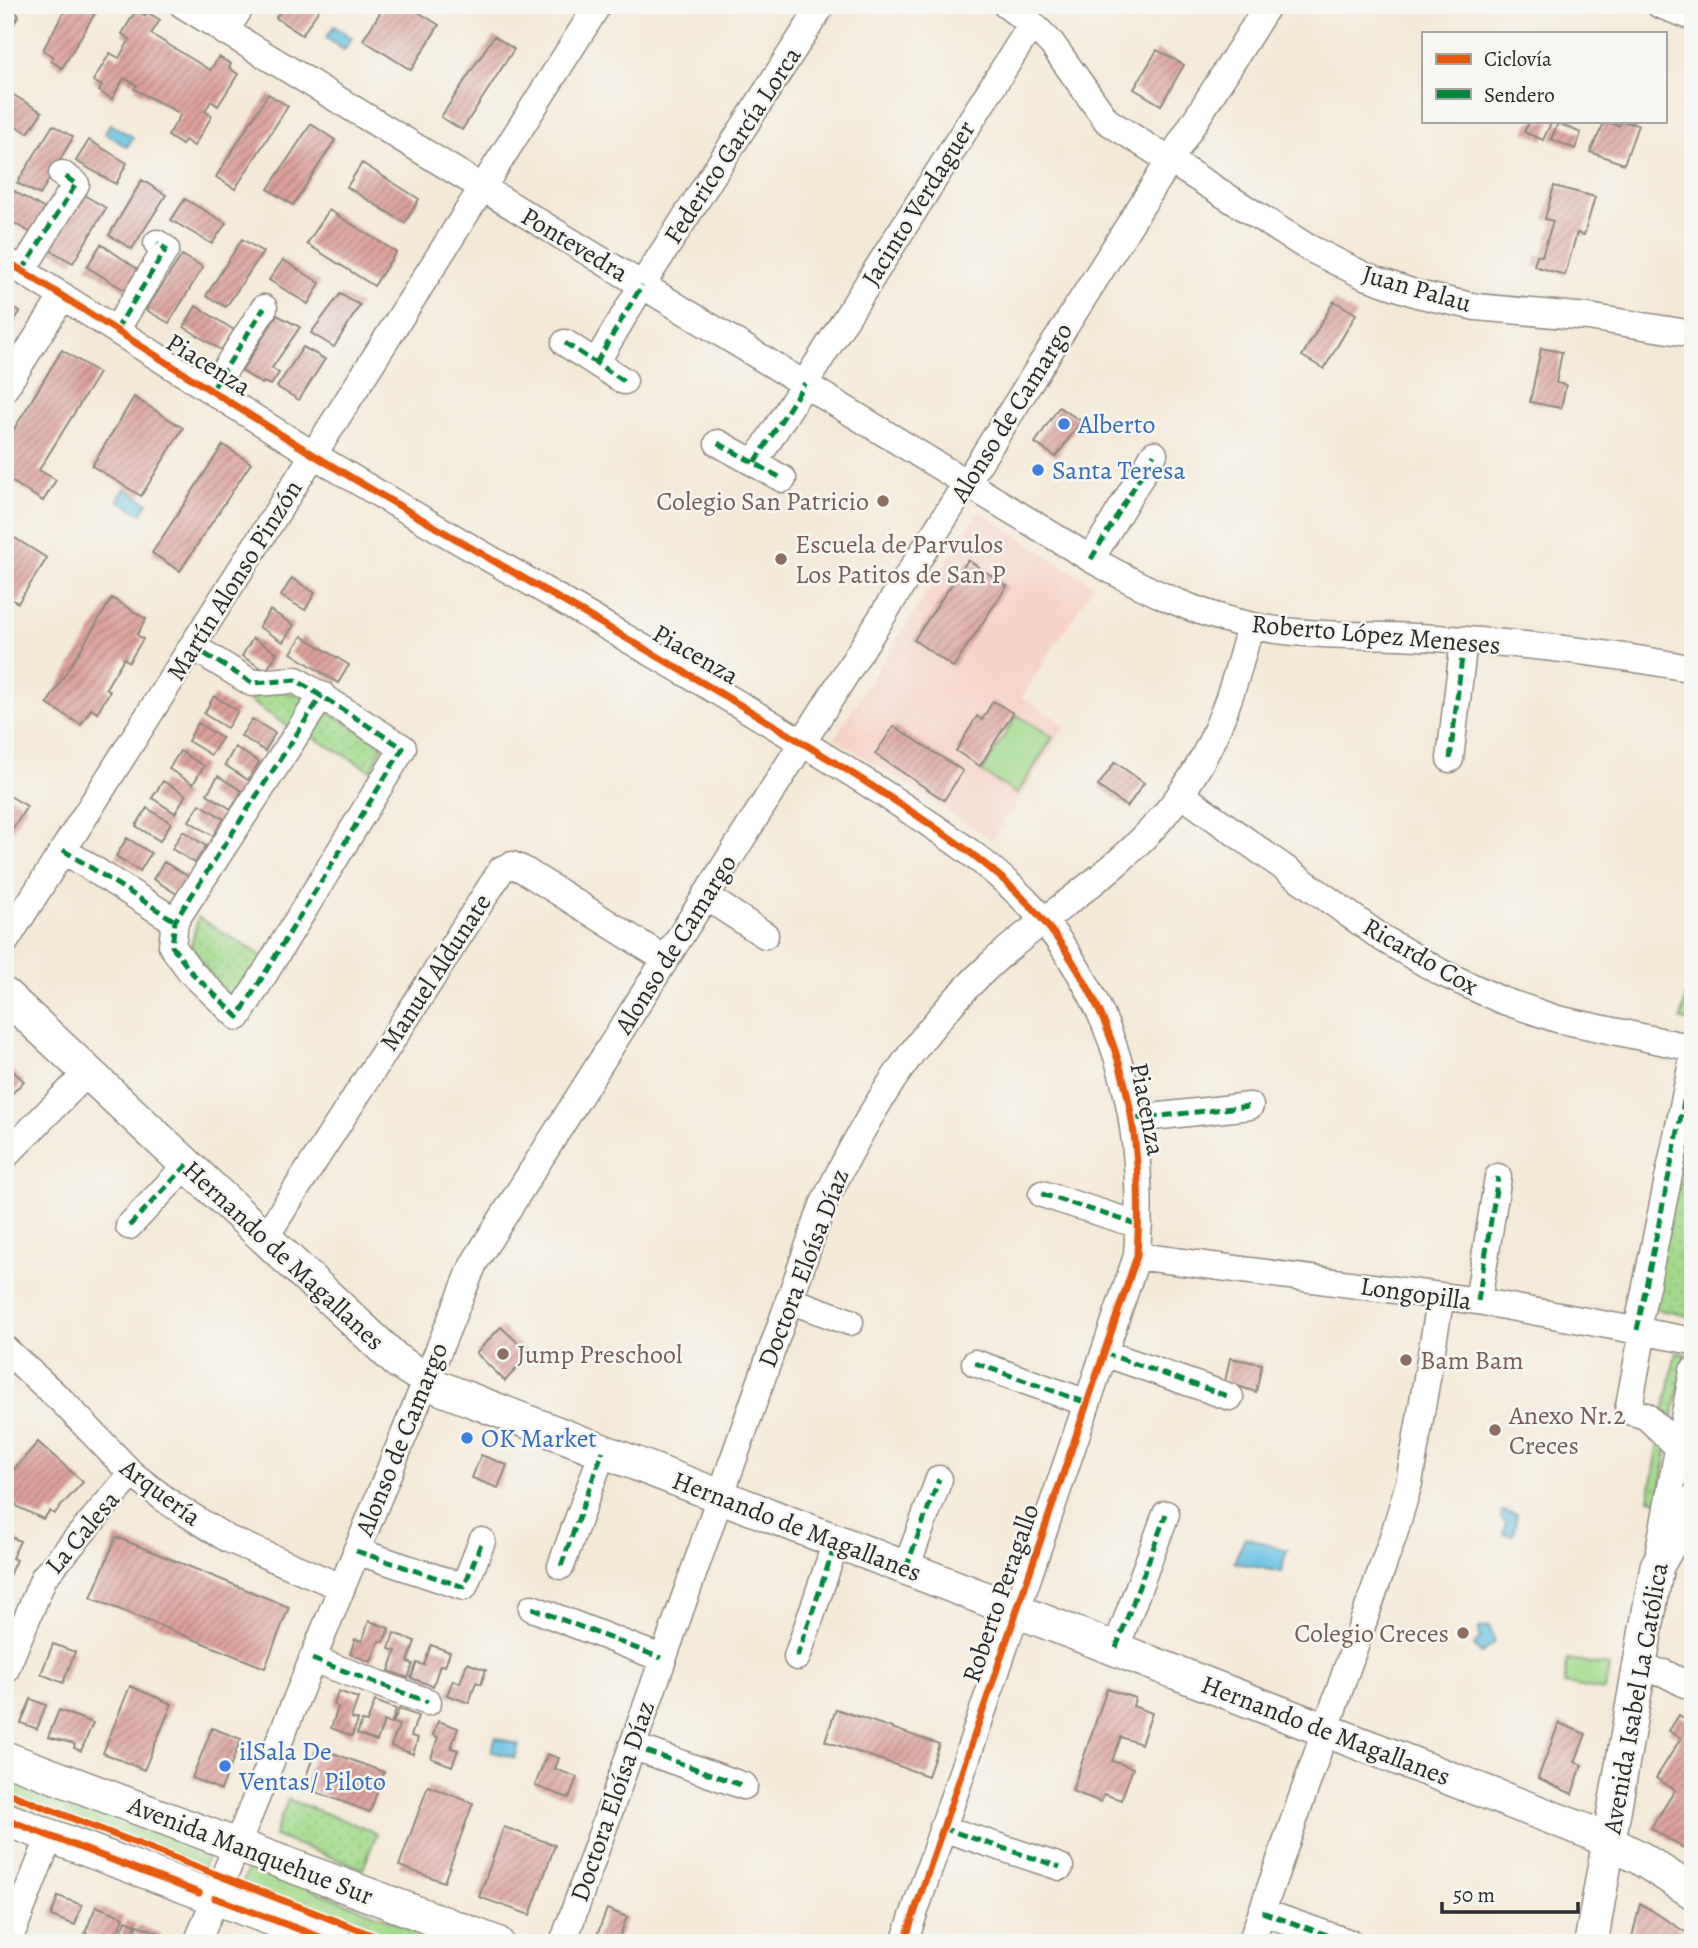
<svg xmlns="http://www.w3.org/2000/svg" width="1698" height="1948" font-family="Alegreya,serif">
<style>
.built{fill:#f6d2c5}
.grass{fill:url(#grass-dots);stroke:#66825a;stroke-width:2}
.park{fill:url(#park-tufts);stroke:#66825a;stroke-width:2}
.pitch{fill:#a1d98a;stroke:#66825a;stroke-width:2}
.water{fill:#63c0e1;stroke:#477686;stroke-width:2}
.building{fill:url(#building-hatch)}
.lines{fill:none;stroke-linecap:round;stroke-linejoin:round}
.minor-casing{stroke:#908a81;stroke-width:29}
.major-casing{stroke:#908a81;stroke-width:36}
.minor{stroke:#fff;stroke-width:26}
.major{stroke:#fff;stroke-width:33}
.quiet{stroke:#00873e;stroke-width:5;stroke-dasharray:10 5;stroke-linecap:butt}
.cycleway-casing{stroke:#f6f6f2;stroke-width:11}
.cycleway{stroke:#e8590c;stroke-width:7}
.shop-dot{fill:#3f7fe0;stroke:#f6f6f2;stroke-width:2.5}
.education-dot{fill:#8d6e63;stroke:#f6f6f2;stroke-width:2.5}
.labels{text-anchor:middle;stroke-width:5;stroke-linejoin:round;paint-order:stroke}
.street-label{font-size:26px;fill:#2b2b2b;stroke:#f6f6f2}
.shop-label{font-size:26px;fill:#366cbe;stroke:#f6f6f2;text-anchor:start}
.education-label{font-size:26px;fill:#785e54;stroke:#f6f6f2;text-anchor:start}
</style>
<defs>
<pattern id="grass-dots" width="8" height="8" patternUnits="userSpaceOnUse" patternTransform="scale(1.75)"><rect width="8" height="8" fill="#a1d98a"/><path d="M2 2h.1M6 6h.1" fill="none" stroke="#8bba77" stroke-width="1.8" stroke-linecap="round"/></pattern>
<pattern id="park-tufts" width="24" height="20" patternUnits="userSpaceOnUse" patternTransform="scale(1.75)"><rect width="24" height="20" fill="#a1d98a"/><path d="M3 7l-1-3M5 7V3M7 7l1-3M15 17l-1-3M17 17v-4M19 17l1-3" fill="none" stroke="#8bba77"/></pattern>
<pattern id="building-hatch" width="6" height="6" patternUnits="userSpaceOnUse" patternTransform="scale(1.75)"><rect width="6" height="6" fill="#dba09a"/><path d="M-1 1l2-2M0 6l6-6M5 7l2-2" fill="none" stroke="#b2837e"/></pattern>
</defs>
<rect width="100%" height="100%" fill="#f6f6f2"/>
<filter id="ink" filterUnits="userSpaceOnUse"><feTurbulence type="fractalNoise" baseFrequency=".0143" numOctaves="2"/><feDisplacementMap in="SourceGraphic" scale="14" xChannelSelector="R" yChannelSelector="G"/><feConvolveMatrix kernelMatrix="1 2 1 2 8 2 1 2 1" color-interpolation-filters="sRGB"/></filter>
<filter id="wash" filterUnits="userSpaceOnUse"><feTurbulence type="fractalNoise" baseFrequency=".00686" numOctaves="4" result="noise"/><feDisplacementMap in="SourceGraphic" scale="28" xChannelSelector="R" yChannelSelector="G"/><feGaussianBlur stdDeviation="1.57" result="paint"/><feColorMatrix in="noise" values="0 0 0 0 0 0 0 0 0 0 0 0 0 0 0 0 0 1.4 0 .05"/><feComposite in="paint" operator="in"/></filter>
<g filter="url(#wash)">
<rect width="100%" height="100%" fill="#f4e9d7"/>
<!-- built -->
<path class="built" d="M979,511L1094,585L1022,697L1066,726L993,840L834,738Z"/>
<!-- grass -->
<path class="grass" d="M268,686L312,699L293,730L250,701Z
M324,710L383,744L372,771L309,735Z
M198,917L264,957L233,1001L190,951Z
M1692,966H1693V1022L1681,1020Z
M1693,1087V1317L1646,1307Z
M1676,1352L1686,1354L1670,1431L1662,1422Z
M1660,1438L1668,1446L1659,1501L1649,1499Z
M288,1799L377,1833L363,1869L274,1836Z"/>
<!-- park -->
<path class="park" d="M5,1775L209,1852L199,1879L5,1807Z
M249,1866L452,1943H368L238,1894Z"/>
<!-- pitch -->
<path class="pitch" d="M1017,715L1053,737L1017,794L982,772Z
M1568,1659L1609,1666L1605,1691L1564,1684Z"/>
<!-- water -->
<path class="water" d="M334,26L352,38L344,50L326,38Z
M110,124L133,137L127,147L105,133Z
M125,488L148,503L141,514L118,500Z
M1502,1511L1517,1514L1513,1535L1504,1534L1506,1522L1501,1519Z
M1245,1537L1287,1550L1281,1572L1234,1562Z
M1489,1626L1495,1642L1481,1654L1474,1646L1480,1638L1479,1628Z
M496,1737L519,1745L515,1758L491,1751Z"/>
<g id="blocks">
<!-- building -->
<path class="building" d="M68,5H100L62,68L51,61L54,57L43,50Z
M284,5H322L302,35L276,18Z
M385,5H407L439,25L411,70L363,40Z
M5,6L19,15L5,39Z
M136,10L145,16L147,12L160,20L151,34L210,70L219,57L231,64L229,68L238,74L218,106L211,101L205,111L212,116L194,146L185,140L182,145L168,136L181,114L134,89L137,85L124,78L112,99L99,91L102,86L93,81L110,53L119,58L130,39L122,34Z
M494,36L514,49L462,130L441,117Z
M1157,50L1184,65L1161,105L1134,89Z
M5,90L42,112L28,133L5,120Z
M268,94L288,106L235,189L216,177Z
M1530,121H1552L1543,140L1524,132Z
M1605,121L1619,126L1622,121L1638,125L1624,164L1590,152Z
M1558,123L1581,133L1575,149L1551,139Z
M311,124L335,140L293,205L268,189Z
M53,125L73,137L40,195L17,183Z
M89,140L127,163L116,184L76,161Z
M5,146L15,152L5,167Z
M362,163L419,199L405,223L347,187Z
M142,180L166,195L132,249L109,235Z
M1554,186L1595,197L1584,235L1577,233L1565,275L1534,266L1537,255L1542,256L1553,221L1545,219Z
M7,187L50,212L35,235L5,218Z
M84,195L106,208L73,263L50,250Z
M185,199L226,223L212,244L171,220Z
M329,210L396,252L374,286L307,244Z
M242,239L263,252L226,307L206,296Z
M101,244L139,270L126,291L87,267Z
M182,255L203,267L169,323L146,310Z
M283,260L320,283L308,304L269,280Z
M340,294L360,305L334,347L311,333Z
M1334,301L1356,314L1324,369L1302,356Z
M5,303L20,312L5,334Z
M196,306L234,330L221,350L184,327Z
M277,315L300,327L272,368L279,373L271,385L263,382L262,384L242,371Z
M303,347L325,359L299,400L277,387Z
M1541,348L1562,352L1556,383L1566,385L1561,408L1530,402Z
M62,350L99,373L39,470L56,480L43,501L5,477V444Z
M134,397L183,428L141,496L92,466Z
M1059,407L1081,421L1056,457L1035,443Z
M223,445L251,463L180,571L152,553Z
M5,532L47,558L18,603L5,595Z
M968,560L1007,586L953,667L914,640Z
M292,578L315,593L305,610L281,596Z
M112,598L146,619L137,635L143,639L129,662L124,658L106,688L110,691L97,713L91,709L81,725L47,704Z
M270,610L294,625L283,642L259,627Z
M302,636L349,665L338,683L291,653Z
M253,638L277,653L266,671L242,656Z
M214,696L238,711L227,728L204,714Z
M993,701L1013,713L980,766L956,751L977,716L982,720Z
M252,719L275,733L265,751L241,736Z
M198,723L222,738L211,755L188,741Z
M894,726L963,771L944,800L875,754Z
M235,747L259,762L248,780L225,765Z
M180,751L204,766L193,784L169,769Z
M1115,762L1144,783L1127,807L1098,786Z
M218,776L242,791L231,809L207,794Z
M163,781L186,795L175,813L152,798Z
M8,795L27,806L5,841V800Z
M200,804L224,819L213,836L189,821Z
M147,808L171,823L160,841L136,826Z
M183,831L206,846L195,863L172,849Z
M127,838L151,853L140,871L116,856Z
M164,862L188,876L177,894L153,879Z
M5,1064L24,1081L5,1101Z
M501,1327L530,1354L505,1381L476,1353Z
M1230,1358L1262,1364L1256,1392L1225,1382Z
M38,1442L83,1482L54,1514L50,1511L43,1519L18,1507L12,1498L11,1488L5,1484L11,1478L8,1476Z
M481,1455L507,1465L498,1488L472,1478Z
M5,1534L20,1541L12,1558L16,1560L5,1584Z
M116,1537L289,1607L265,1668L91,1598Z
M369,1621L389,1628L384,1642L379,1641L371,1662L350,1654L355,1639L362,1641Z
M394,1633L415,1641L408,1662L413,1664L408,1678L389,1671L396,1651L389,1649Z
M53,1644L75,1652L63,1683L41,1674Z
M431,1645L450,1652L445,1666L440,1665L433,1686L411,1678L417,1663L424,1665Z
M467,1663L486,1670L481,1684L476,1682L469,1703L447,1695L453,1680L460,1683Z
M130,1686L172,1704L144,1770L103,1753Z
M1107,1689L1135,1698L1133,1706L1152,1713L1141,1744L1121,1737L1112,1761L1133,1768L1121,1800L1104,1794L1101,1802L1072,1791Z
M338,1691L358,1698L351,1718L358,1720L352,1736L331,1728L338,1707L334,1705Z
M31,1699L46,1705L37,1729L21,1723Z
M375,1701L396,1709L391,1724L384,1721L377,1741L357,1734L362,1721L367,1722Z
M399,1709L418,1716L411,1736L418,1738L413,1754L391,1746L399,1725L393,1723Z
M836,1709L939,1744L928,1776L825,1741Z
M59,1710L93,1723L81,1751L74,1748L75,1744L48,1737Z
M1679,1715L1693,1724V1854L1651,1828L1675,1790L1656,1778L1681,1738L1669,1731Z
M438,1721L458,1728L451,1748L458,1750L452,1766L431,1758L438,1737L433,1735Z
M1559,1723L1586,1734L1575,1762L1582,1765L1572,1794L1538,1778Z
M212,1728L241,1739L221,1790L192,1778Z
M317,1747L384,1772L370,1812L302,1787Z
M547,1754L559,1758L555,1769L577,1777L569,1798L535,1786Z
M428,1786L473,1803L444,1882L399,1866Z
M504,1827L555,1845L530,1915L479,1897Z
M58,1896L82,1905L75,1925L51,1916Z
M1640,1903L1693,1937V1943H1631Z
M96,1906L124,1917L114,1943L85,1933Z
M607,1909L627,1917L617,1943H594Z
M126,1920L136,1924L129,1943H118Z
M138,1925L162,1934L159,1943L132,1942Z"/>
</g>
</g>
<g filter="url(#ink)">
<use href="#blocks" fill-opacity="0" stroke="#908a81" stroke-width="2"/>
<g class="lines">
<!-- minor casing -->
<g class="minor-casing">
<path id="minor" d="M183,5L1091,559C1142,588 1195,614 1253,626C1305,637 1364,634 1418,637C1510,642 1602,651 1693,669
M1006,5L1032,24L1052,44L1107,121L1307,247L1365,276L1417,294L1476,307L1588,317L1693,334
M1660,5L1693,17
M225,32L242,5
M5,260C107,324 207,389 309,452C414,516 521,576 626,638C714,689 801,740 886,795C944,833 1004,871 1047,925C1125,1025 1145,1133 1137,1256L904,1943
M22,271L76,184L62,174
M116,330L166,249L157,243
M565,343L624,381
M596,363L642,285L822,5
M5,388L63,296
M212,390L264,308
M718,443L783,479
M755,462L1032,24
M1091,559L1154,454
M192,646L252,683L296,680L403,748L238,1017L191,972L172,946L175,921L322,695
M1450,759L1464,640
M1181,794L1382,938L1440,972L1501,1000L1557,1019L1693,1048
M63,850L175,921
M705,896L765,935
M5,942L598,5
M1134,1119L1250,1106
M5,1156L88,1072
M1042,1194L1139,1225
M129,1226L188,1164
M266,1236L502,869L512,865L522,869L665,959
M1137,1256L1478,1301L1693,1341
M789,1300L850,1322
M1478,1301L1498,1177
M1637,1330L1693,1058
M1643,1331L1628,1411L1646,1416L1678,1447
M5,1349L64,1403L132,1474L170,1503L228,1539L341,1587
M1104,1353L1230,1397
M975,1363L1087,1403
M1659,1550L1693,1371
M356,1551L464,1587L482,1541
M561,1566L603,1451
M906,1568L939,1479
M532,1608L661,1658
M1116,1648L1166,1514
M797,1657L836,1542
M312,1659L428,1702
M1640,1669L1664,1673L1693,1688
M5,1671L44,1577L132,1474
M632,1746L744,1786
M942,1828L1060,1867
M1262,1912L1350,1943
M8,1943L50,1836
M197,1943L474,1263L1268,5
M563,1943L823,1205C868,1113 915,1034 991,964C1031,927 1078,897 1119,861C1198,792 1225,725 1250,626
M1251,1943L1394,1534L1409,1483L1441,1296"/>
</g>
<!-- major casing -->
<g class="major-casing">
<path id="major" d="M5,995L397,1361L440,1388L1589,1832L1640,1858L1693,1892
M5,1758L497,1943
M5,1819L336,1943
M1591,1943L1657,1566L1693,1502"/>
</g>
<!-- minor -->
<use href="#minor" class="minor"/>
<!-- major -->
<use href="#major" class="major"/>
<!-- quiet -->
<path class="quiet" d="M22,271L76,184L62,174
M116,330L166,249L157,243
M565,343L624,381
M596,363L642,285
M212,390L264,308
M718,443L783,479
M755,462L805,383
M1091,559L1154,454
M192,646L252,683L296,680L403,748L238,1017L191,972L172,946L175,921L322,695
M1450,759L1464,640
M63,850L175,921
M1134,1119L1250,1106
M1042,1194L1139,1225
M129,1226L188,1164
M1478,1301L1498,1177
M1637,1330L1693,1058
M1104,1353L1230,1397
M975,1363L1087,1403
M356,1551L464,1587L482,1541
M561,1566L603,1451
M906,1568L939,1479
M532,1608L661,1658
M1116,1648L1166,1514
M797,1657L836,1542
M312,1659L428,1702
M632,1746L744,1786
M942,1828L1060,1867
M1262,1912L1350,1943"/>
<!-- cycleway casing -->
<g class="cycleway-casing">
<path id="cycleway" d="M5,260C107,324 207,389 309,452C414,516 521,576 626,638C714,689 801,740 886,795C944,833 1004,871 1047,925C1125,1025 1145,1133 1137,1256L904,1943
M5,1792L392,1943
M5,1819L199,1893
M215,1898L336,1943"/>
</g>
<!-- cycleway -->
<use href="#cycleway" class="cycleway"/>
</g>
</g>
<!-- markers -->
<g class="shop-dot">
<circle cx="1064" cy="424" r="7"/>
<circle cx="1038" cy="470" r="7"/>
<circle cx="467" cy="1438" r="7"/>
<circle cx="225" cy="1766" r="7"/>
</g>
<g class="education-dot">
<circle cx="883" cy="501" r="7"/>
<circle cx="781" cy="559" r="7"/>
<circle cx="503" cy="1354" r="7"/>
<circle cx="1406" cy="1360" r="7"/>
<circle cx="1495" cy="1430" r="7"/>
<circle cx="1463" cy="1633" r="7"/>
</g>
<g class="labels">
<!-- street labels -->
<g class="street-label">
<text transform="translate(732 145) rotate(-57)" y="9">Federico García Lorca</text>
<text transform="translate(918 203) rotate(-58)" y="9">Jacinto Verdaguer</text>
<text transform="translate(575 244) rotate(31)" y="9">Pontevedra</text>
<text transform="translate(1417 288) rotate(16)" y="9">Juan Palau</text>
<text transform="translate(209 364) rotate(32)" y="9">Piacenza</text>
<text transform="translate(1011 412) rotate(-58)" y="9">Alonso de Camargo</text>
<text transform="translate(234 580) rotate(-58)" y="9">Martín Alonso Pinzón</text>
<text transform="translate(1376 634) rotate(5)" y="9">Roberto López Meneses</text>
<text transform="translate(696 654) rotate(30)" y="9">Piacenza</text>
<text transform="translate(675 944) rotate(-58)" y="9">Alonso de Camargo</text>
<text transform="translate(1421 956) rotate(30)" y="9">Ricardo Cox</text>
<text transform="translate(435 972) rotate(-57)" y="9">Manuel Aldunate</text>
<text transform="translate(1148 1109) rotate(79)" y="9">Piacenza</text>
<text transform="translate(284 1255) rotate(43)" y="9">Hernando de Magallanes</text>
<text transform="translate(803 1268) rotate(-69)" y="9">Doctora Eloísa Díaz</text>
<text transform="translate(1416 1293) rotate(8)" y="9">Longopilla</text>
<text transform="translate(401 1439) rotate(-68)" y="9">Alonso de Camargo</text>
<text transform="translate(161 1492) rotate(37)" y="9">Arquería</text>
<text transform="translate(797 1526) rotate(21)" y="9">Hernando de Magallanes</text>
<text transform="translate(82 1532) rotate(-50)" y="9">La Calesa</text>
<text transform="translate(1000 1593) rotate(-71)" y="9">Roberto Peragallo</text>
<text transform="translate(1635 1698) rotate(-80)" y="9">Avenida Isabel La Católica</text>
<text transform="translate(1326 1730) rotate(21)" y="9">Hernando de Magallanes</text>
<text transform="translate(612 1801) rotate(-71)" y="9">Doctora Eloísa Díaz</text>
<text transform="translate(251 1850) rotate(21)" y="9">Avenida Manquehue Sur</text>
</g>
<!-- shop labels -->
<g class="shop-label">
<text x="1078" y="433">Alberto</text>
<text x="1052" y="479">Santa Teresa</text>
<text x="481" y="1447">OK Market</text>
<text x="239" y="1760">ilSala De<tspan x="239" dy="30">Ventas/ Piloto</tspan></text>
</g>
<!-- education labels -->
<g class="education-label">
<text x="869" y="510" text-anchor="end">Colegio San Patricio</text>
<text x="795" y="553">Escuela de Parvulos<tspan x="795" dy="30">Los Patitos de San P</tspan></text>
<text x="517" y="1363">Jump Preschool</text>
<text x="1420" y="1369">Bam Bam</text>
<text x="1509" y="1424">Anexo Nr.2<tspan x="1509" dy="30">Creces</tspan></text>
<text x="1449" y="1642" text-anchor="end">Colegio Creces</text>
</g>
</g>
<!-- margin -->
<rect width="1698" height="1948" fill="none" stroke="#f6f6f2" stroke-width="28"/>
<!-- legend -->
<rect x="1422" y="32" width="245" height="91" fill="#f6f6f2" stroke="#a5a5a2" stroke-width="2"/>
<rect x="1436" y="54" width="35" height="10" fill="#e8590c" stroke="#a5a5a2" stroke-width="2"/>
<text x="1484" y="66" font-size="21" fill="#2b2b2b">Ciclovía</text>
<rect x="1436" y="89" width="35" height="10" fill="#00873e" stroke="#a5a5a2" stroke-width="2"/>
<text x="1484" y="102" font-size="21" fill="#2b2b2b">Sendero</text>
<!-- scale -->
<path d="M1442 1902v10h136v-10" fill="none" stroke="#2b2b2b" stroke-width="3.5"/>
<text x="1453" y="1902" font-size="21" fill="#2b2b2b" stroke="#f6f6f2" stroke-width="5" paint-order="stroke">50 m</text>
</svg>
